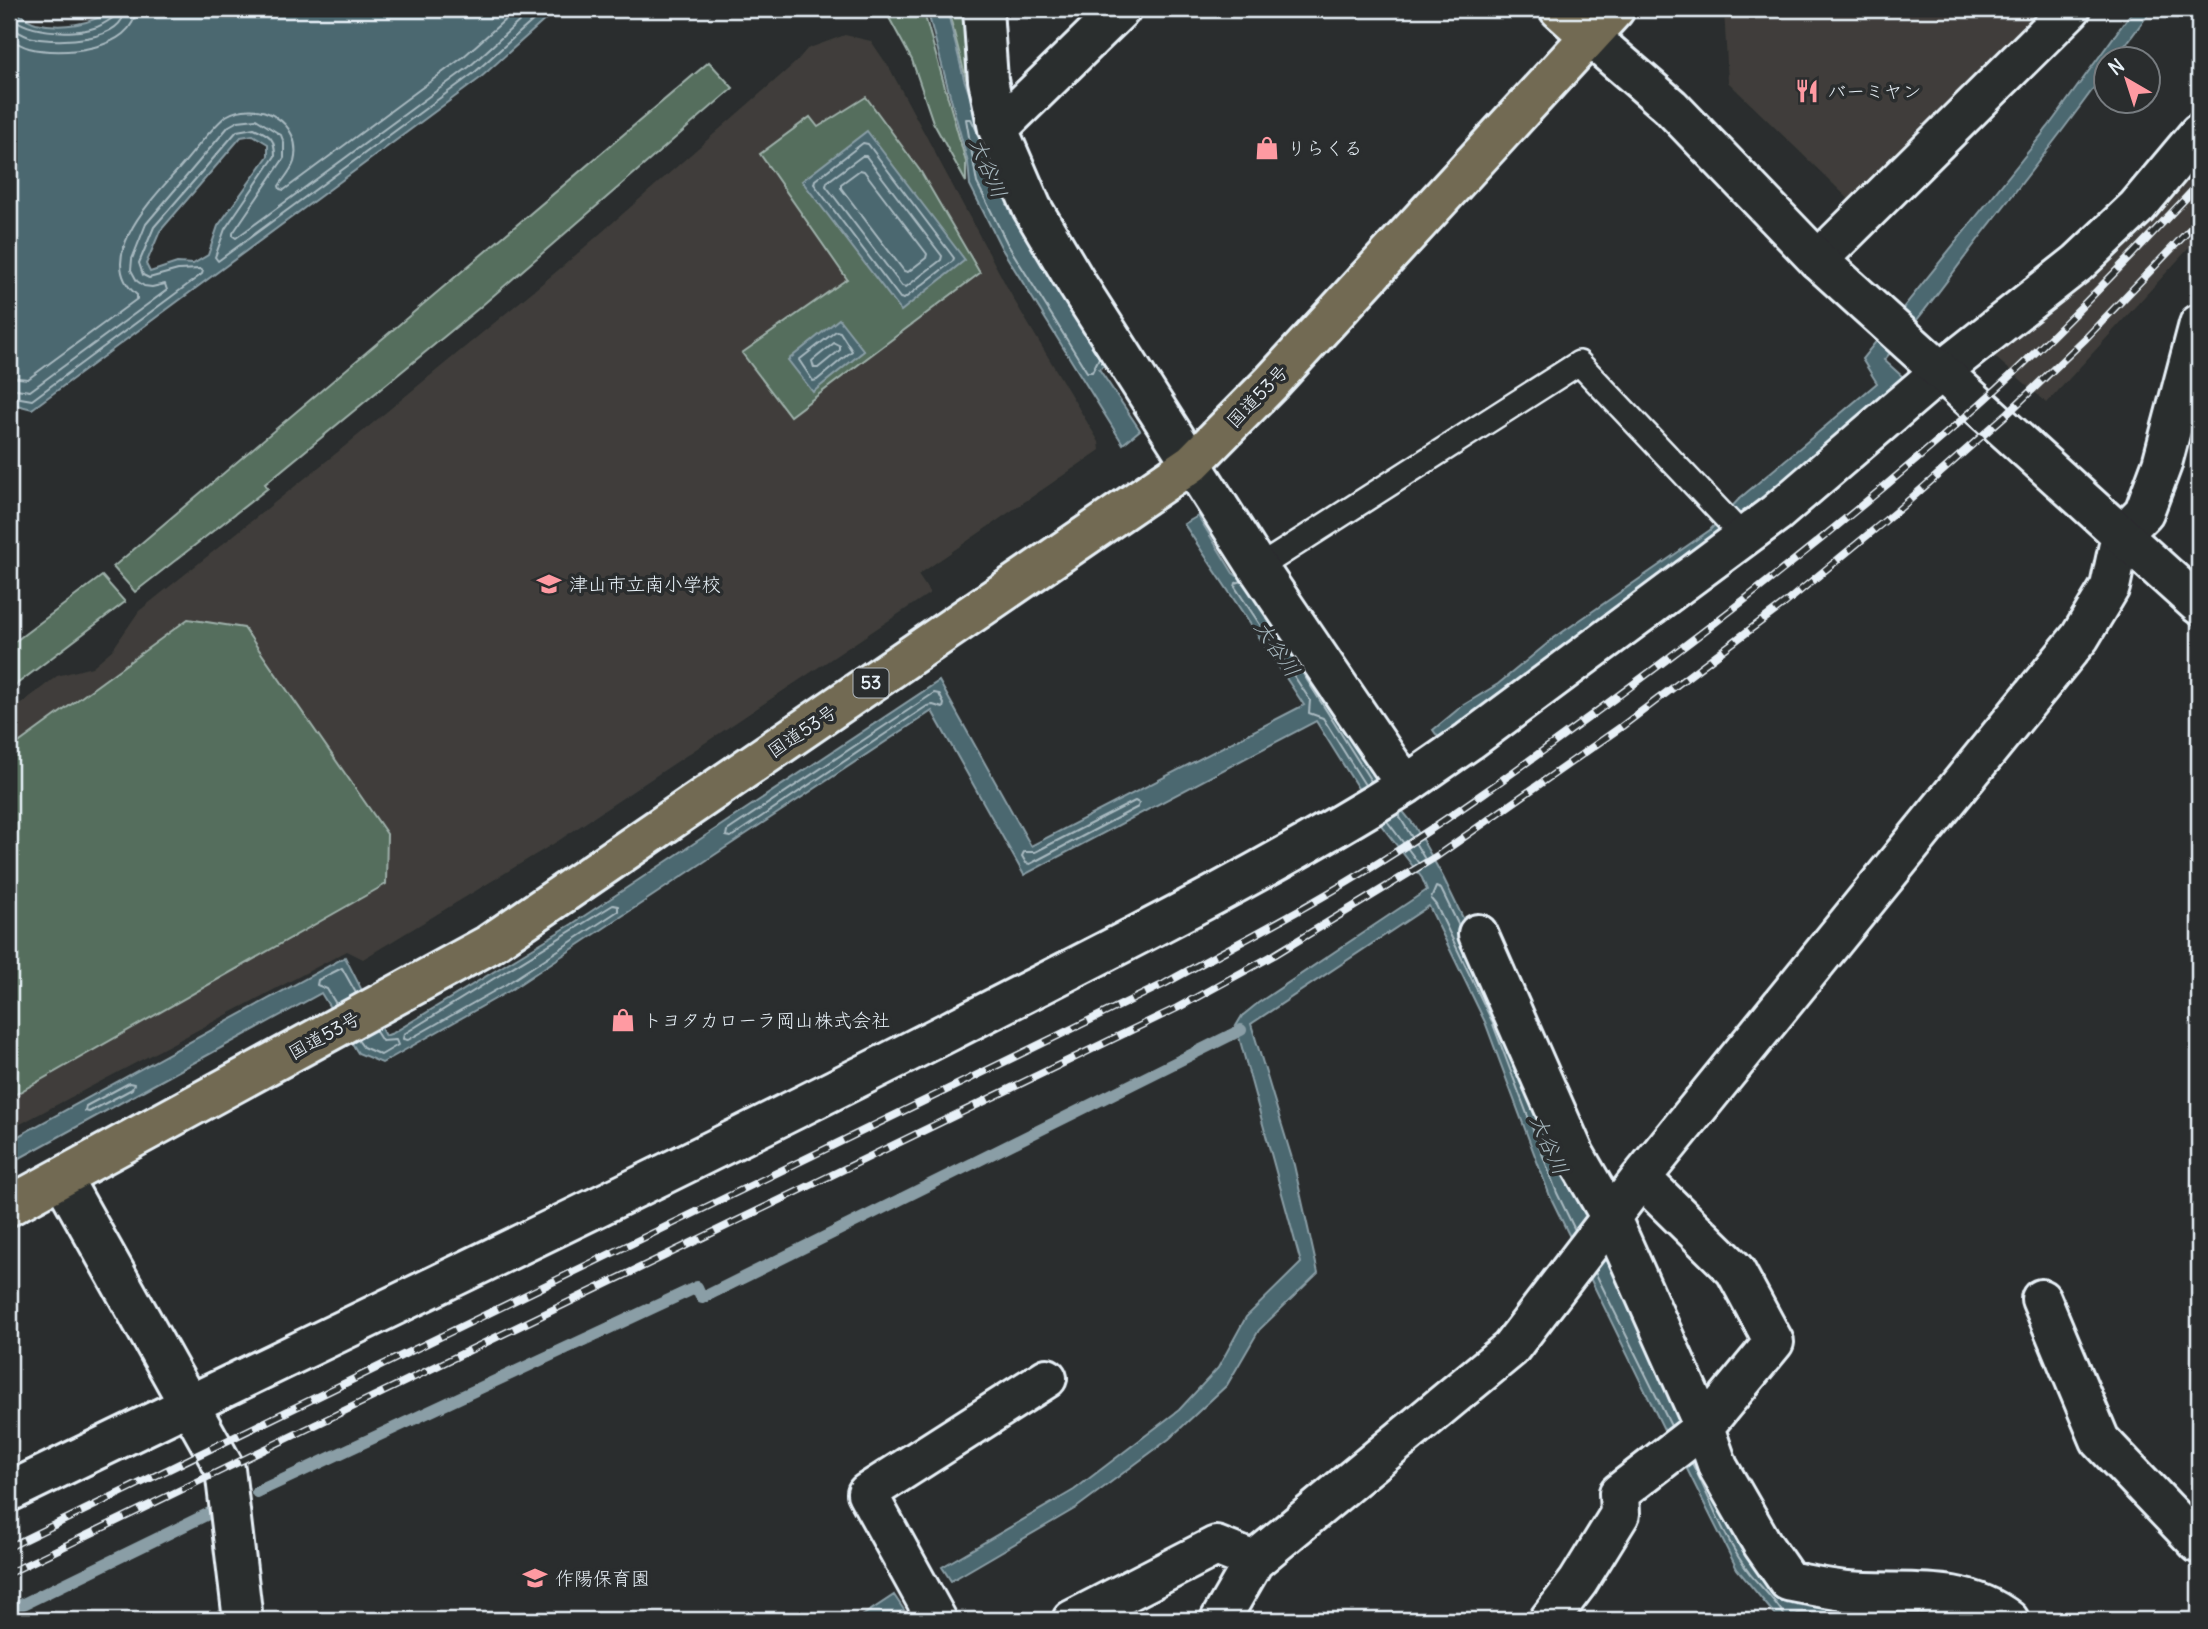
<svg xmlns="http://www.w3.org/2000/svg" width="2208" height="1629" font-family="Delius,'Klee One',sans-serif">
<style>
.built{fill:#3f3e3a}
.green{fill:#556e5d;stroke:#9eb0aa;stroke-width:2}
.water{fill:#4b676f;stroke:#8a9ea6;stroke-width:2;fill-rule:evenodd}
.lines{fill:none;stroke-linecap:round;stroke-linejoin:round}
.shore{stroke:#a9bac1;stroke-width:2}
.stream{stroke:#8a9ea6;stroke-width:12}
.service-casing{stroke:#e8f1f8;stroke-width:28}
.minor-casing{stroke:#e8f1f8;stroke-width:44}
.tertiary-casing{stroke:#e8f1f8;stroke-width:44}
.primary-casing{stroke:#e8f1f8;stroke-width:44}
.trunk-casing{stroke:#e8f1f8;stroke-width:44}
.service{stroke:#2a2d2e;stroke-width:23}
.minor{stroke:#2a2d2e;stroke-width:38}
.tertiary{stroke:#2a2d2e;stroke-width:38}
.primary{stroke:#726b52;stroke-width:38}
.trunk{stroke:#726b52;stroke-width:38}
.rail-casing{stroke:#e8f1f8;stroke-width:8}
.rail{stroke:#2a2d2e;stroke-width:5;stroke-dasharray:16;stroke-linecap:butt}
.labels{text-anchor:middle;stroke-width:7;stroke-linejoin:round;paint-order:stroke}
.shield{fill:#2a2d2e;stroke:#afb6bb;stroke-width:2}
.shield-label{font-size:18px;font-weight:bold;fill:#e8f1f8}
.poi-label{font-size:19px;fill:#e8f1f8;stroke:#2a2d2e;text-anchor:start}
.street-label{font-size:19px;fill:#e8f1f8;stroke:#2a2d2e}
.water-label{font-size:21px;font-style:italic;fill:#a9bac1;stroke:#2a2d2e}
</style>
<rect width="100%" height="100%" fill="#2a2d2e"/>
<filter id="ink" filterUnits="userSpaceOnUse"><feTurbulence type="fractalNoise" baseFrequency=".0143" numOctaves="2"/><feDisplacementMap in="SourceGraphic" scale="14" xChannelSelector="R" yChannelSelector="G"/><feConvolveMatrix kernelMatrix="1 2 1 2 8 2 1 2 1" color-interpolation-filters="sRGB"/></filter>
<g filter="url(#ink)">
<!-- built -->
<path class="built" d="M1724,9H2051L1858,208L1728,82Z
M845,35L871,41L890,69L1014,300L1099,442L1100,450L918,575L930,593L558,841L363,959L347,951L9,1130V713L57,676L92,667L113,649L139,611L339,451L562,267L795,63L807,49Z
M2199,162V237L2047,403L1995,357L2169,195Z"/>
<!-- green -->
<path class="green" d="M890,9H923L966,162V182L933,122L912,60L887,14Z
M948,9H971L977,109L966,79Z
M709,62L733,88L479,308L265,484L268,488L135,592L113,567Z
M866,97L921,172L980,273L790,416L742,353L847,279L760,154L810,117L818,127Z
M102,576L125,602L9,690V646Z
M188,619L244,628L387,834L386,884L9,1098V750Z"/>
<!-- water -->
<path class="water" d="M9,9H15L16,12C22,16 29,21 36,23C60,29 93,25 112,9H557L479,79L32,409L9,403ZM253,135L268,144V156L218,226L208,255L193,264L177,263L150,272L146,264L160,231L241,137Z
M927,9H947L964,79L975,110L1110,362L1099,369L1140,430L1123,444L1002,249L970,185L968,163Z
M2134,9H2152L2115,59L2106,60V71C2067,126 2025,179 1983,233C1950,276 1920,319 1884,360L1904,378L1753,508L1441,741L1433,730L1462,706L1498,684L1554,638L1710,530L1740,498L1877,383L1862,359L2048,127Z
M867,131L965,260L901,311L802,181Z
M839,319L864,351L813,392L788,360Z
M1198,516L1233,573L1237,576L1245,571L1383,787L1414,825L1443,877L1509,1013L1770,1575L1998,1620H1794L1776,1616L1737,1569L1683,1461L1671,1444L1550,1196L1485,1022L1429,906L1251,1024L1294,1165L1318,1273L1259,1330L1227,1385L1169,1439L1076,1508L951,1581L942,1567L1074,1490L1179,1410L1218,1368L1246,1317L1301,1263L1236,1026L1242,1016L1258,1003L1427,890L1422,878L1381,825L1316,721L1024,875L932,711L509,991L382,1063L358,1053L321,993L9,1164V1141L345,957L385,1036L393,1033L572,924L939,681L1031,846L1304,705L1184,524Z
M894,1595L904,1610L887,1620H856Z"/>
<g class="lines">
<!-- shore -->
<path class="shore" d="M9,13C21,33 73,35 94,28C101,26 108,21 114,17L116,9
M9,26C17,31 25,37 34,38C58,43 123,42 125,9
M9,38C15,42 22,46 29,48C60,56 134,51 136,9
M977,131L971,119H966L977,183L1008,245L1087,372H1092L1099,358
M863,143L868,144L954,258L953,261L904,299L900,298L814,184L815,180Z
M862,156H866L942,256L941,260L906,287L902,286L826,186L827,182Z
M860,170L864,171L927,254L926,258L908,272L904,271L841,188V184Z
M836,331L840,332L852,351L817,380L813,381L799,360Z
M834,343L840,346V350L818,368H814L812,361Z
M9,377L28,379L137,299V295C93,260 151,200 176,172C193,154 207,132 226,116C258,97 304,122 294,162C291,171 284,178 279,186L280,189L284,190L462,58L517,9
M9,388L30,391L167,290L165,284L152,287L144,286L137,281L131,270L132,259L146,224L229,126L238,121L256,119L281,135L284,143V158L233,233V236L236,238L469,67L533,9
M9,396L32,400L202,274L203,271L200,269L178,270L149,278L143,275L139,263L154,227L237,131L254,128C270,135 275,138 275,156L225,229L215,257L218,261L474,73L546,9
M1242,581L1236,583L1235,587L1310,700L1309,713L1323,718L1365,785
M1276,631L1371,781
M934,693L939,694L944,704L943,708L933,705L927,706L731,837L726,836L727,831Z
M1135,801L1139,803L1138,807L1030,864L1026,863L1022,856L1024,852H1035Z
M1387,821L1420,865H1424L1426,861L1398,814
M613,905L618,906V911L505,985L408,1040L403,1039L404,1034Z
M1459,926L1441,889L1436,887L1431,899L1436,905L1491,1019L1557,1193L1575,1230
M336,1004L327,989L317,985L318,980L342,968L356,993
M358,1040L363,1047L381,1055L398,1045L396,1040L382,1041L375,1030
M129,1083L134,1084L132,1089L89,1112L85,1111L86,1106Z
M1595,1272L1671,1426
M1692,1463C1710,1498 1726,1543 1750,1574C1758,1584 1785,1610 1786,1620
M1795,1620L1796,1615L1799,1613L1945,1617L1961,1620"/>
<!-- stream -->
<path class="stream" d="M257,1492L697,1287L702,1298L1241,1030
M9,1611L214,1511"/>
<!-- service casing -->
<g class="service-casing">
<path id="service" d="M1258,568L1579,363L1744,537"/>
</g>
<!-- minor casing -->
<g class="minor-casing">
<path id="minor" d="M983,9L988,80L998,129L1032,208L1077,284L1258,568L1391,764L1407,784L1469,741L1776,513L1940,372L2078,263L2137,207L2199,133
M998,129L1121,9
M1818,260L2071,9
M1478,934L1575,1155L1610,1216L1704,1427L1718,1467L1763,1545L1788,1581C1808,1585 1827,1589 1847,1591C1902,1596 1962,1583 2009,1620
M62,1178L225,1469L243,1620
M2041,1299L2100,1440L2199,1544
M9,1492C323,1339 639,1190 950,1031C1104,952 1260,876 1407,784
M937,1620L867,1493L1047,1378
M1072,1620L1216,1546L1254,1561L1510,1349L1641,1178L2080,637L2110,587L2121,535L2144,512L2162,464L2199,324
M1220,1620L1254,1561
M1549,1620L1578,1582L1620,1514L1619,1493L1704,1427L1774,1342L1735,1270L1641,1178"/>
</g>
<!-- tertiary casing -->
<g class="tertiary-casing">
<path id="tertiary" d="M1589,36L1671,107L1818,260L2199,605"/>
</g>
<!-- primary casing -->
<g class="primary-casing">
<path id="primary" d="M1559,9L1589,36"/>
</g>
<!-- trunk casing -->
<g class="trunk-casing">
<path id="trunk" d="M9,1206L488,945L1192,463L1272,382L1615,9"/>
</g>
<!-- service -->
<use href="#service" class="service"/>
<!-- minor -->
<use href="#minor" class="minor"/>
<!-- tertiary -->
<use href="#tertiary" class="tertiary"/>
<!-- primary -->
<use href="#primary" class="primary"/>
<!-- trunk -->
<use href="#trunk" class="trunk"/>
<!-- rail casing -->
<g class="rail-casing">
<path id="rail" d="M9,1547L1164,984C1225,950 1288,918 1349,881C1441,826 1528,762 1615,698C1741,605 1863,508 1980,404C2057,335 2128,259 2199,184
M9,1573L1177,1008L1274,955L1437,856L1621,727L1784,604L1898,510L2008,413L2086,338L2199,220"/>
</g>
<!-- rail -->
<use href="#rail" class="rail"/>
</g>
</g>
<!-- icons -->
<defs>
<g id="restaurant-bare" transform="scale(1.89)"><path d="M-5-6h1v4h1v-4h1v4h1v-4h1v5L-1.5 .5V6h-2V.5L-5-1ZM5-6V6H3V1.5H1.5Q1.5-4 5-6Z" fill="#ff9aa2" stroke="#2a2d2e" stroke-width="2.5" paint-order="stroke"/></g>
<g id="shop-bare" transform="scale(1.89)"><path d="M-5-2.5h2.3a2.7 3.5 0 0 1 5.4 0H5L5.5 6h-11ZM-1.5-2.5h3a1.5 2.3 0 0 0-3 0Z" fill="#ff9aa2" stroke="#2a2d2e" stroke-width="2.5" paint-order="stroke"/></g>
<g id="school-bare" transform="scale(1.89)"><path d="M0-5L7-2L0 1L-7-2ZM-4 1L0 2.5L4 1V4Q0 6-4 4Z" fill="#ff9aa2" stroke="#2a2d2e" stroke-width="2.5" paint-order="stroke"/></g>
</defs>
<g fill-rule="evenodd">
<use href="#restaurant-bare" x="1807" y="91"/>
<use href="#shop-bare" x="1267" y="148"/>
<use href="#school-bare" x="549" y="584"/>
<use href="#shop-bare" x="623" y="1020"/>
<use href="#school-bare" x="535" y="1578"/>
</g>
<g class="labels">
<!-- shield labels -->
<rect class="shield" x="853.5" y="668.5" width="35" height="29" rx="5"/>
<g class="shield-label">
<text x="871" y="689">53</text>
</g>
<!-- poi labels -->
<g class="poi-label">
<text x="1827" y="98">バーミヤン</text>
<text x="1287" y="155">りらくる</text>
<text x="569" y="591">津山市立南小学校</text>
<text x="643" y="1027">トヨタカローラ岡山株式会社</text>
<text x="555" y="1585">作陽保育園</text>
</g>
<!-- street labels -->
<g class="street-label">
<text transform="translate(1257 396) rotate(-46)" y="7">国道53号</text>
<text transform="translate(802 731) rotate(-34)" y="7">国道53号</text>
<text transform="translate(324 1035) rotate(-29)" y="7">国道53号</text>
</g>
<!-- water labels -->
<g class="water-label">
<text transform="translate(988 168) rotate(67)" y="7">大谷川</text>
<text transform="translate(1277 649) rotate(56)" y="7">大谷川</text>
<text transform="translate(1549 1145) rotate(66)" y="7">大谷川</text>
</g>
</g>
<!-- margin -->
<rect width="2208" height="1629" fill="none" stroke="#2a2d2e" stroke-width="35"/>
<rect x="18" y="18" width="2173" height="1594" fill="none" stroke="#e8f1f8" stroke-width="2.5" filter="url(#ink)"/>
<!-- north arrow -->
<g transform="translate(2127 80) rotate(321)"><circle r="33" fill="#2a2d2e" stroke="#767b7f" stroke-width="2"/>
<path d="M0-5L12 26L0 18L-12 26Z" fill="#ff9aa2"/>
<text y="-10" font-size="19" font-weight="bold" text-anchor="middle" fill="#e8f1f8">N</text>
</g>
</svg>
